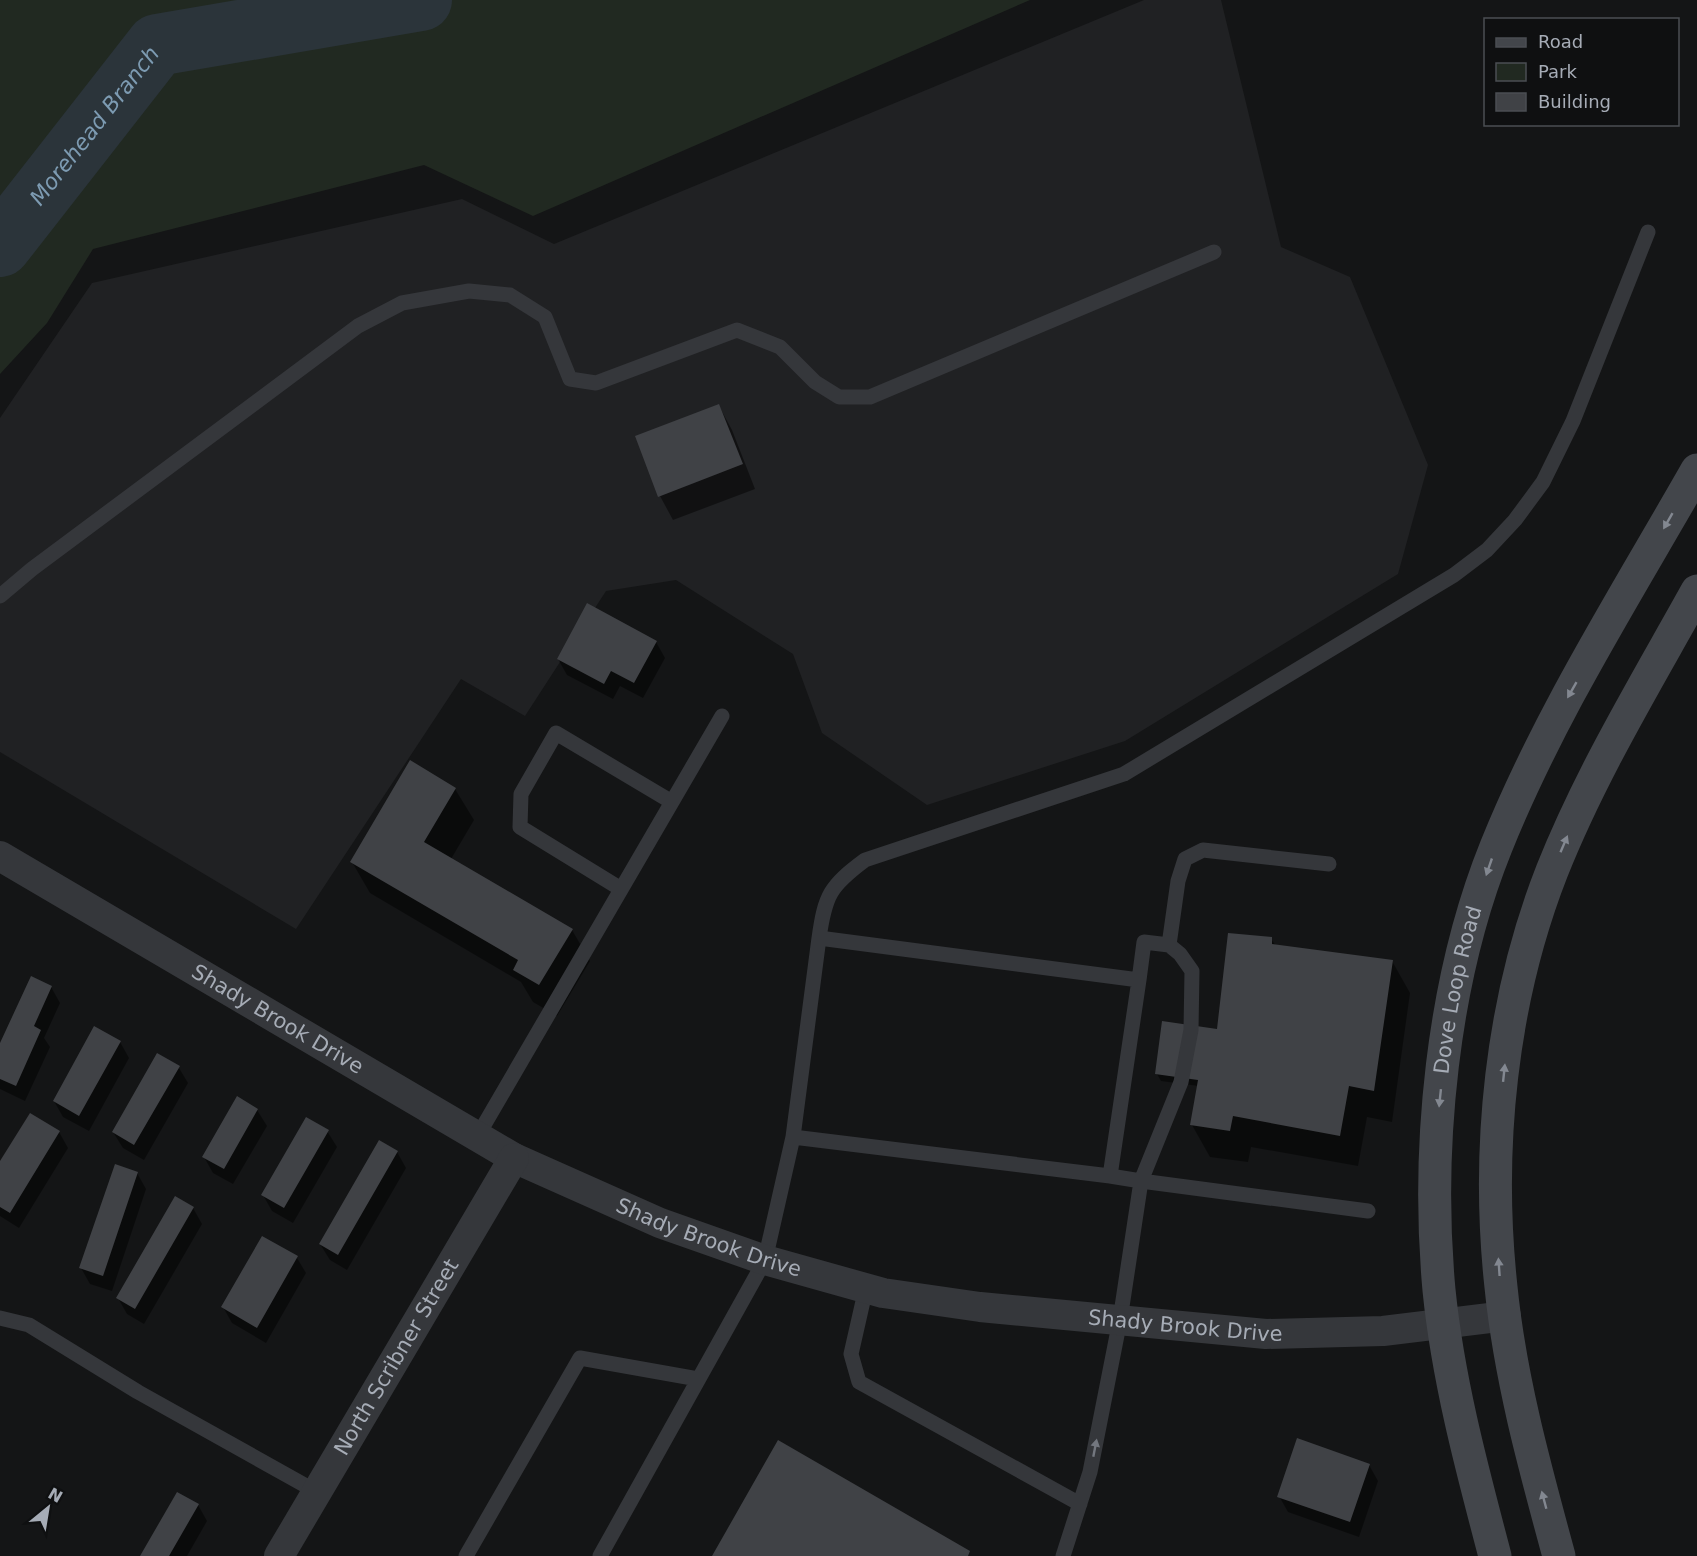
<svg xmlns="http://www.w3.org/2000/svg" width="1697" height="1556" font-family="'DejaVu Sans',sans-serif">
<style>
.built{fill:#202123}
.green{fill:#212921}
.shadow{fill:#0007}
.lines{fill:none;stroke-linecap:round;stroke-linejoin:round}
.river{stroke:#2b343a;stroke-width:62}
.building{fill:#404246}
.lane{stroke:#35373b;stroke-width:15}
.street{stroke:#35373b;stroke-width:30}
.secondary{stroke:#43464b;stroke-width:33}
.oneway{fill:#838891}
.oneway2{fill:#73777f}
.labels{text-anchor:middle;stroke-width:5;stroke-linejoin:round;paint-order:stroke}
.street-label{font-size:21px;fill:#a6acb6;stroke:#0f1011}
.water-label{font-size:22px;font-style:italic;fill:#7d9bb2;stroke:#0f1011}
</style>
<rect width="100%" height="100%" fill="#141516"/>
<!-- built -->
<path class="built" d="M1144,0H1221L1281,247L1350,277L1428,465L1398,574L1125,741L927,805L822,733L793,654L676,580L606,591L525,716L461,679L296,929L0,752V418L92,283L462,199L554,244Z"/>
<!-- green -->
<path class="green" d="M0,0H1030L533,216L424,165L93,249L47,323L0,374Z"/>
<!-- shadow -->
<path class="shadow" d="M719,406L732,430L755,489L673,520L660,496Z
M656,642L665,658L643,698L620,686L613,699L567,675L558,659Z
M455,789L474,820L451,859L572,930L590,961L557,1016L533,1002L521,982L370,893L352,862Z
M1271,939L1276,946L1392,961L1410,993L1392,1122L1367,1117L1358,1166L1251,1147L1248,1162L1210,1157L1192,1125L1199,1086L1161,1081L1157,1074L1218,1034Z
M51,987L60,1003L44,1038L50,1047L25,1101L0,1089V1047Z
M120,1042L129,1058L89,1131L63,1117L54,1101Z
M179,1068L188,1083L144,1160L123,1148L113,1132Z
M257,1110L267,1126L233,1184L213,1173L204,1157Z
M327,1131L337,1147L293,1223L272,1211L263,1195Z
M59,1132L68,1148L19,1228L0,1216V1164Z
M397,1152L406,1168L347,1270L330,1260L320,1244Z
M137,1173L146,1189L112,1291L90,1284L81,1268Z
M193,1208L202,1224L144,1324L127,1314L118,1298Z
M263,1238L297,1258L306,1273L266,1343L232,1323L223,1307Z
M1369,1465L1378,1481L1359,1537L1288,1512L1279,1496Z
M198,1505L207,1521L187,1556H142Z"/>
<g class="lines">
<!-- river -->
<path class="river" id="s1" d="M0,246L157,45L421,0"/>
</g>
<!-- building -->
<path class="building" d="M719,404L743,464L658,497L635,436Z
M587,603L657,641L634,683L611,671L604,684L557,659Z
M410,760L456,788L424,842L573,929L539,985L513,970L518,960L350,862Z
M1228,933L1272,937V944L1393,960L1374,1091L1349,1086L1340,1136L1233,1116L1230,1131L1190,1125L1198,1080L1155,1074L1162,1021L1217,1029Z
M31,976L52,986L34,1026L41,1030L16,1086L0,1079V1043Z
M94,1026L121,1041L79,1116L53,1101Z
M157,1053L180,1066L134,1145L112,1132Z
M237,1096L258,1109L224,1169L202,1157Z
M30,1113L60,1131L10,1213L0,1207V1161Z
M306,1117L329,1130L284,1208L261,1195Z
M379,1140L398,1151L338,1255L319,1244Z
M115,1164L138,1172L103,1276L79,1268Z
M175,1196L194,1207L135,1309L116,1298Z
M262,1236L298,1256L257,1328L221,1307Z
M1297,1438L1370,1464L1350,1522L1277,1497Z
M778,1440L970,1551L968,1556H712Z
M177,1492L199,1504L169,1556H140Z"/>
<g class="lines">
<!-- lane -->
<path class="lane" d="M0,596L32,569L358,326L402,303L469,291L510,295L545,317L570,379L596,383L737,330L780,347L815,382L839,397H870L1214,252
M621,889L520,827L521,794L556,733L672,802
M819,938C825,895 830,886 865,860L1124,774L1454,575L1487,550L1515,520L1543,482L1573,421L1648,232
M1169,945L1180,954L1192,971L1191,1030L1181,1082L1141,1181L1368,1211
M1139,980L1144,942L1169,945L1178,881L1185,859L1203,850L1329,864
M477,1137L722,716
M793,1137L1110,1176
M866,1288L851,1354L859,1382L1080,1504
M0,1318L29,1325L138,1392L317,1492
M466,1556L580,1358L698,1379
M600,1556L765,1260L793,1137L819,938L1139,980L1110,1176L1141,1181L1120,1320L1090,1472L1063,1556"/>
<!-- street -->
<g class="street">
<path id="s2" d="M0,856L514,1158L660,1223L765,1260L883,1293L980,1307L1266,1334L1383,1331L1506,1316"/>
<path id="s3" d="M279,1556L514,1158"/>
</g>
<!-- secondary -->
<g class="secondary">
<path id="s4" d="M1495,1556C1472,1469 1448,1380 1439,1290C1426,1148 1442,981 1496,847C1549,715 1627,593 1697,470"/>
<path d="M1559,1556C1535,1468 1510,1378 1501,1287C1486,1149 1501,1001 1552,871C1591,773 1646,683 1697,591"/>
</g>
</g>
<!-- one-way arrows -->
<defs><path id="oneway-solid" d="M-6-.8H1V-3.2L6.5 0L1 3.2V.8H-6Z" transform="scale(1.5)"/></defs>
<g class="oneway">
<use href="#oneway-solid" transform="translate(1668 521) rotate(120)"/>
<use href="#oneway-solid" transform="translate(1572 690) rotate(120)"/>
<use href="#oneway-solid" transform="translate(1564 844) rotate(-67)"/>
<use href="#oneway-solid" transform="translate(1489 867) rotate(109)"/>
<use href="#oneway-solid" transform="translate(1504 1073) rotate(-84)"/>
<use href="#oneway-solid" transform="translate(1440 1098) rotate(96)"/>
<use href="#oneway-solid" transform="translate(1499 1267) rotate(-94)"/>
<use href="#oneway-solid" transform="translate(1544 1500) rotate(-105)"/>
</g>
<use class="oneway2" href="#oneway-solid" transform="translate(1095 1448) rotate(-79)"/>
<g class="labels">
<!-- street labels -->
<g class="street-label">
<text dy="7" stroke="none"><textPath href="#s4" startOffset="574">Dove Loop Road</textPath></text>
<text dy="7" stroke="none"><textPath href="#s2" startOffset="322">Shady Brook Drive</textPath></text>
<text dy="7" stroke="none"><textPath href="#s2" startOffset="807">Shady Brook Drive</textPath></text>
<text dy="7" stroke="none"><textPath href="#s2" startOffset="1294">Shady Brook Drive</textPath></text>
<text dy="7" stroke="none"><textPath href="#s3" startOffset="231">North Scribner Street</textPath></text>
</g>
<!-- water labels -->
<g class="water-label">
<text dy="8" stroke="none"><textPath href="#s1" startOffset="153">Morehead Branch</textPath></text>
</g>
</g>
<!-- legend -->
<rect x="1484" y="18" width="195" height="108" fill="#0f1011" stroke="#4b4e53" stroke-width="1.5"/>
<rect x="1496" y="38" width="30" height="9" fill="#43464b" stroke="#4b4e53" stroke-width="1.5"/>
<text x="1538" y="48" font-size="18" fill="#a6acb6">Road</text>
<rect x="1496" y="63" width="30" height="18" fill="#212921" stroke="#4b4e53" stroke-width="1.5"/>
<text x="1538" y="78" font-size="18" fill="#a6acb6">Park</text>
<rect x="1496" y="93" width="30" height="18" fill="#404246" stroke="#4b4e53" stroke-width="1.5"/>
<text x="1538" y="108" font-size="18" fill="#a6acb6">Building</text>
<!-- north arrow -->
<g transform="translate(48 1508) rotate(30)" stroke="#0f1011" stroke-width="4.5" paint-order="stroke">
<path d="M0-4.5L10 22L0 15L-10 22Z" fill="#a6acb6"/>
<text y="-9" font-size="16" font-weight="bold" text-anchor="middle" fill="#a6acb6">N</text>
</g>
</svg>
